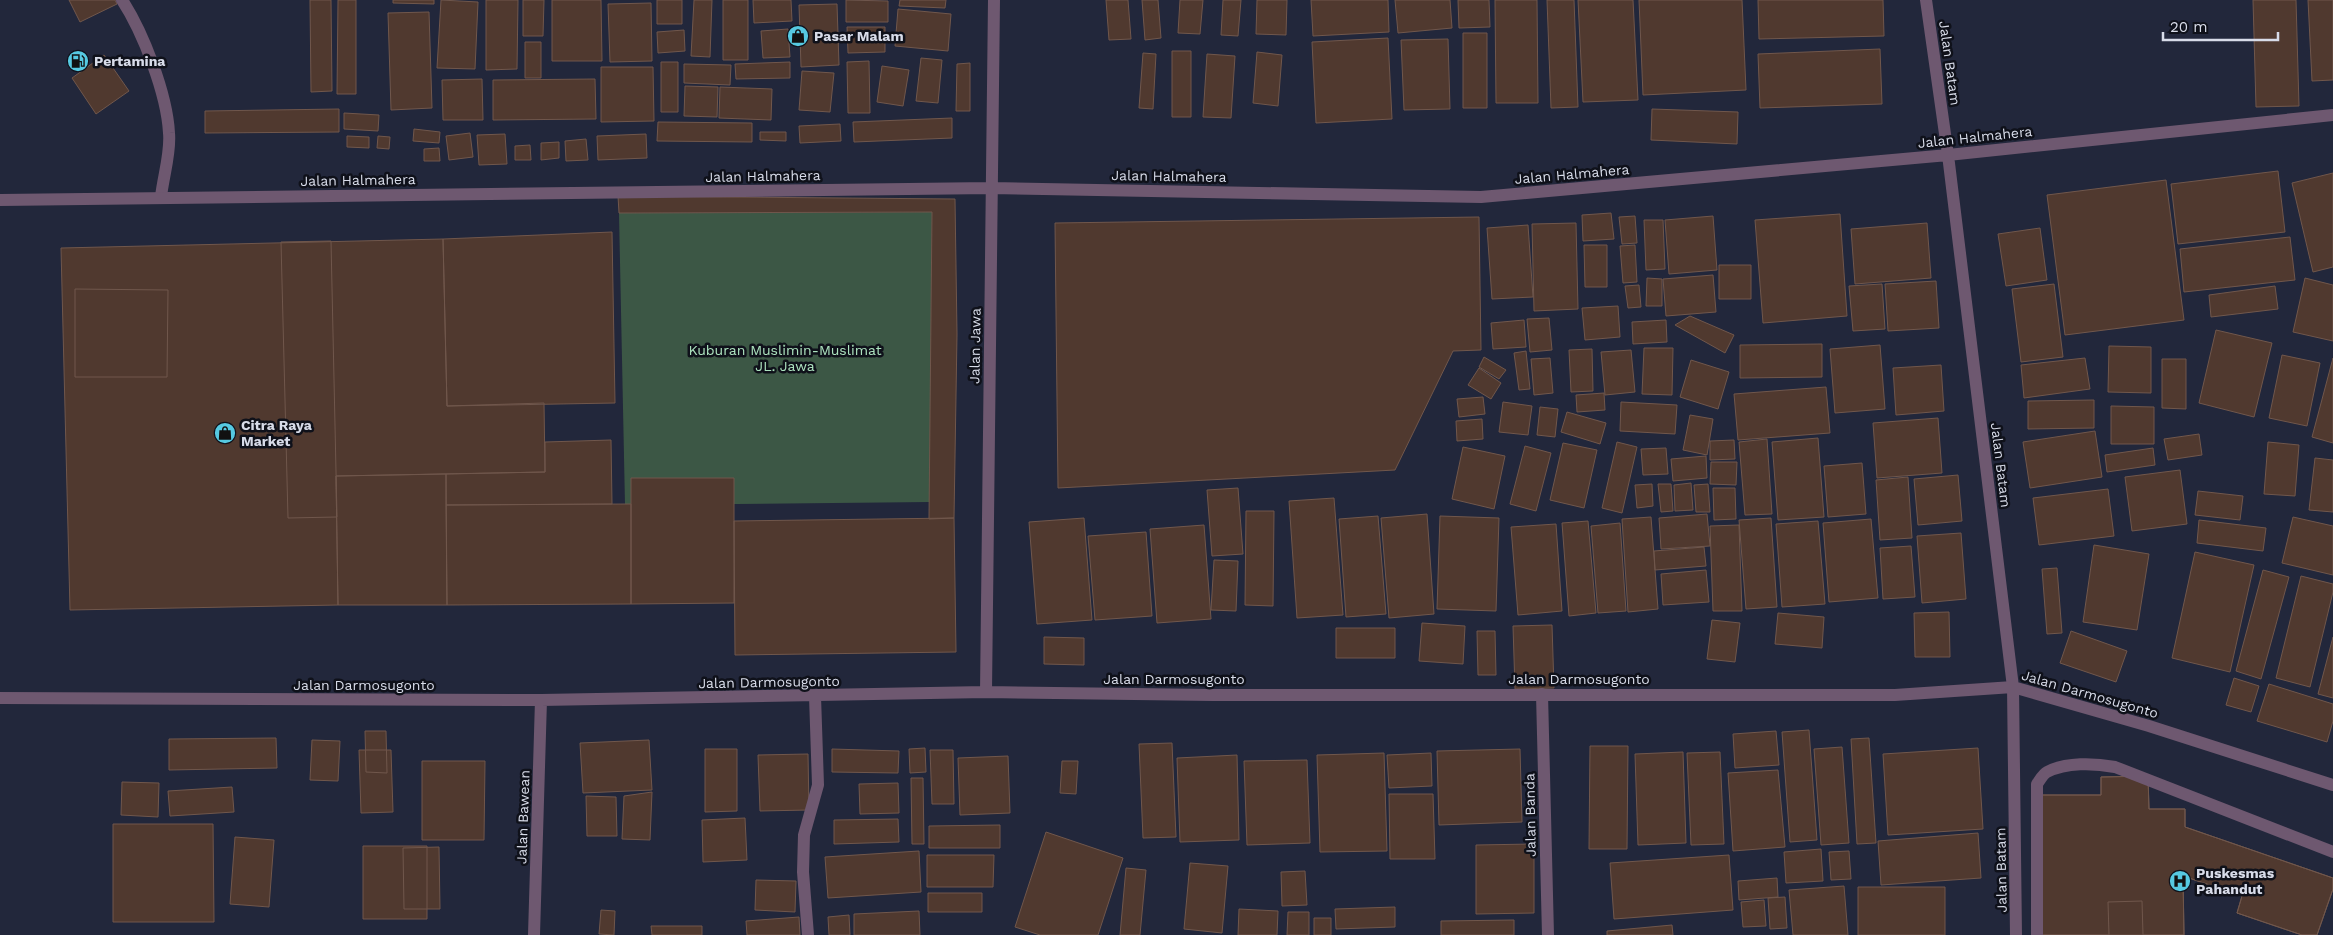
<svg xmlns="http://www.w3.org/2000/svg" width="2333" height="935" font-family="'Work Sans',sans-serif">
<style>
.green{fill:#3c5745}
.building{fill:#50392f;stroke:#70574c}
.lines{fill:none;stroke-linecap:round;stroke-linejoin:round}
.lane{stroke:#6e5870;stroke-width:12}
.street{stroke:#6e5870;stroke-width:12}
.labels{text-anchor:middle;stroke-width:5;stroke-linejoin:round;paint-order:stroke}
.poi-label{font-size:14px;font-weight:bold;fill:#d8dce9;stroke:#0f111a;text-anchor:start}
.street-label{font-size:14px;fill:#d8dce9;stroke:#0f111a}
.park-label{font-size:14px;fill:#ade3bf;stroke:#0f111a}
</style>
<rect width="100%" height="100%" fill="#22273b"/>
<!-- green -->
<path class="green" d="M932,212L930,502L625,505L619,213Z"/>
<!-- building -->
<path class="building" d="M69,0H115L117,4L80,22Z
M310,0H331L332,91L311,92Z
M338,0H356V94H337Z
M393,0H434V4L393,3Z
M441,0L478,2L475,69L437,68Z
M486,0H518L517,69L486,70Z
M523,0H544L543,36H523Z
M552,0H601L602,61H552Z
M657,0H682V24H657Z
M694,0H712L710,57L691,56Z
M723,0H748V60H723Z
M753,0H791L792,21L754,23Z
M846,0L888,1V22H846Z
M900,0H946L945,8L899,6Z
M1106,0H1128L1131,39L1109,40Z
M1142,0H1158L1161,38L1145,40Z
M1180,0H1203L1200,34L1178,33Z
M1223,0H1241L1238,36L1221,35Z
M1257,0H1287L1286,35L1256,34Z
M1311,0H1388L1389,32L1313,36Z
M1395,0H1450L1452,28L1398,33Z
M1458,0H1489L1490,27L1459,28Z
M1495,0H1537L1538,103H1496Z
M1547,0H1574L1578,107L1551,108Z
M1578,0H1633L1638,100L1583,102Z
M1639,0H1742L1746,90L1643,95Z
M1758,0H1883L1884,36L1759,39Z
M2253,0H2296L2299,106L2256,107Z
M2308,0H2333V80L2312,81Z
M651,3L652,61L610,62L608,4Z
M837,4L839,65L801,67L799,5Z
M898,9L951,14L948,51L895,46Z
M429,12L432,108L391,110L388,13Z
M847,27H885V52L848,53Z
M788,29L790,57L763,58L761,31Z
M684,30L685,51L658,53L657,32Z
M1463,33H1487V108H1463Z
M1388,38L1392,119L1316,123L1312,42Z
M1448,39L1450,109L1404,110L1401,40Z
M525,42H541V78H525Z
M1880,49L1882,104L1760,108L1758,54Z
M1172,51H1191V117H1172Z
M1257,52L1282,55L1278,106L1253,103Z
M1143,53L1156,54L1153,109L1139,108Z
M1207,54L1235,56L1231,118L1203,117Z
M104,55L129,91L96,114L72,78Z
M921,58L942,60L938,103L916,101Z
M869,61L870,113H848L847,62Z
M661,62H678V112H661Z
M790,62V78L736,79L735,64Z
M970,63V111H956L957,64Z
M684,64L731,65L730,85L684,83Z
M882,66L909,70L903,106L877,102Z
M601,67H653L654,121L601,122Z
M802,71L834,73L830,112L799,110Z
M482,79L483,120H443L442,80Z
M595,79L596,119L493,120V80Z
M685,86L718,87L717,117L684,116Z
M720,87L772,89L771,120L719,118Z
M339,109V132L205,133V111Z
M1652,109L1738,112L1737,144L1651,140Z
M344,113L379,115L378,131L344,129Z
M952,118V138L854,142L853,122Z
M658,122L752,123V142L657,141Z
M840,124L841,141L800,143L799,126Z
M414,129L440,132L439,143L413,141Z
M760,132H786V141L760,140Z
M470,133L473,157L449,160L446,136Z
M505,134L507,164L479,165L477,135Z
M646,134L647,158L598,160L597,136Z
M347,136L369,137V148L347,147Z
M378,136L390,137L389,149L377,148Z
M586,139L588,160L566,161L565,141Z
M559,142V158L541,160V143Z
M530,145L531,160H515V146Z
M439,148L440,161H424V149Z
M2278,171L2285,232L2178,244L2171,184Z
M2333,173V267L2313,272L2292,183Z
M2166,180L2184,320L2065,335L2047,195Z
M618,196L955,199L957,334L954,518L929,519L932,212L619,213Z
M1611,213L1614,239L1583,241L1582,215Z
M1840,214L1847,316L1763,323L1755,220Z
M1635,216L1637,243L1622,244L1619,217Z
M1713,216L1717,270L1669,274L1665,220Z
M1479,217L1481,350L1453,351L1395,470L1058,488L1055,223Z
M1644,220H1663L1665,269L1646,270Z
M1576,223L1578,309L1534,311L1532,224Z
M1927,223L1931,278L1855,284L1851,229Z
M1528,225L1533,297L1492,299L1487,228Z
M2040,228L2047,280L2006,286L1998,234Z
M612,232L615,403L447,406L443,239Z
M2290,237L2295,280L2184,292L2180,249Z
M443,239L447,406L544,403L545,472L336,476L338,605L70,610L61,248Z
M331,241L337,517L288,518L281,242Z
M1584,245H1607V287H1585Z
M1635,245L1637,282L1623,283L1620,246Z
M1719,265H1751V299H1719Z
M1713,275L1716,312L1666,316L1663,279Z
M1647,278L1662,279V306H1646Z
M2305,278L2333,285V341L2293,332Z
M1936,281L1939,328L1888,331L1885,284Z
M1882,284L1885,329L1853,331L1849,286Z
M2054,284L2063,357L2021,362L2012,289Z
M1639,285L1641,307L1628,308L1625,286Z
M2275,286L2278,309L2211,317L2209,295Z
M75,289L168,290L167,377H75Z
M1618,306L1620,337L1585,340L1582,308Z
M1690,316L1734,335L1725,353L1675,325Z
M1549,318L1552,350L1530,352L1527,319Z
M1524,320L1526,347L1493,349L1491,323Z
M1666,320L1667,342L1633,344L1632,322Z
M2216,330L2272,343L2254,417L2199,403Z
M1822,344V377L1740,378V345Z
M1880,345L1885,409L1835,413L1830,349Z
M2109,346L2151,347V393L2108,392Z
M1644,348H1673L1672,395L1642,394Z
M1592,349L1593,391L1571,392L1569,350Z
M1631,350L1635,392L1605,395L1601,352Z
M1526,351L1530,389L1519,390L1514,353Z
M2282,355L2320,363L2307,426L2269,418Z
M1484,357L1506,370L1499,379L1479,367Z
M1550,358L1553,393L1534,395L1531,359Z
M2085,358L2090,389L2024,398L2021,365Z
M2333,358V443L2312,437Z
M2162,359H2186V409L2162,408Z
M1691,360L1729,372L1718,409L1680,397Z
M1941,365L1944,411L1896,415L1893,368Z
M1479,368L1501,383L1491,399L1468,385Z
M1826,387L1830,433L1738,440L1734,394Z
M1604,393L1605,410L1577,412L1576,395Z
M1483,397L1485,414L1459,417L1457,399Z
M2094,400V428L2028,429V401Z
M1503,402L1532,406L1528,435L1499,432Z
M1621,402L1677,405L1675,434L1620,431Z
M2111,406L2154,407V444H2111Z
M1540,407L1558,409L1555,437L1537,435Z
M1567,412L1606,423L1600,444L1561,432Z
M1690,415L1713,419L1707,455L1683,450Z
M1938,418L1942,473L1877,478L1873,423Z
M1482,419L1483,439L1457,441L1456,421Z
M2095,431L2102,477L2030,488L2023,442Z
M2199,434L2202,455L2168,460L2164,439Z
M1818,438L1824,517L1778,520L1772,442Z
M1767,439L1772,514L1745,515L1739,442Z
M611,440L612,504L446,505V474L545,472V442Z
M1734,440L1735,459L1710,460V441Z
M1617,442L1637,447L1622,513L1602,508Z
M2268,442L2299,445L2295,496L2264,494Z
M1563,443L1597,450L1584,508L1550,500Z
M1525,446L1551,453L1536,511L1510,504Z
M1463,447L1505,456L1494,509L1452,499Z
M1666,448L1668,474L1643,475L1641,449Z
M2153,448L2155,465L2107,472L2105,455Z
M1706,456L1707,478L1673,481L1671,459Z
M2315,458L2333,460V512L2309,510Z
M1711,462H1737L1736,485L1710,484Z
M1862,463L1866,514L1828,517L1824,466Z
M2180,470L2187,524L2132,531L2125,477Z
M446,474L447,605H338L336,476Z
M1958,475L1962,521L1918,525L1914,479Z
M1908,477L1912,538L1880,540L1876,480Z
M631,478H734V603L631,604Z
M1691,483L1693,510L1675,511L1674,485Z
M1652,484L1653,506L1637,508L1635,485Z
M1658,484H1671L1673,511L1661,512Z
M1708,484L1710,512H1696L1694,485Z
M1238,488L1243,554L1212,556L1207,490Z
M1713,488H1735L1736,519L1714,520Z
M2108,489L2114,536L2039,545L2033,498Z
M2198,491L2243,496L2240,520L2195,515Z
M1334,498L1343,615L1297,618L1289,501Z
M631,504V604L447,605L446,505Z
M1246,511H1274L1273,606L1245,605Z
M1427,514L1434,614L1389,618L1381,518Z
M1707,514L1710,546L1661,549L1659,518Z
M1378,516L1386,614L1346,617L1339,519Z
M1440,516L1499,518L1496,611L1437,609Z
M1651,517L1658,609L1628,612L1622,519Z
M2293,517L2333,526V575L2282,563Z
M954,518L956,652L735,655L734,521Z
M1084,518L1092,620L1037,624L1029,522Z
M1771,518L1777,607L1746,609L1739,520Z
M1871,519L1878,598L1829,602L1823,523Z
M2199,520L2266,528L2263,551L2197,543Z
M1588,521L1596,613L1569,616L1562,523Z
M1818,521L1825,604L1782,607L1776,524Z
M1620,523L1626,611L1598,613L1591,526Z
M1556,524L1562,611L1518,615L1511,527Z
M1204,525L1211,619L1157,623L1150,529Z
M1739,525L1742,611H1713L1710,526Z
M1146,532L1152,616L1095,620L1088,536Z
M1961,533L1966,599L1922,603L1917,536Z
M2094,545L2149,554L2137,630L2083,622Z
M1911,546L1915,597L1883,599L1880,548Z
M1704,547L1706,566L1655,570L1654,551Z
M2195,552L2254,565L2230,672L2172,658Z
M1214,560L1238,561L1236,611L1211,610Z
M2057,568L2062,633L2047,634L2042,569Z
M1706,570L1709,602L1663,605L1661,574Z
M2263,570L2289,577L2261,679L2236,671Z
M2301,576L2333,584V592L2310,687L2276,678Z
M1949,612L1950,657H1915L1914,613Z
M1778,613L1824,617L1822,648L1775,644Z
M1712,620L1740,623L1735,662L1707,659Z
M1422,623L1465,626L1463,664L1419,661Z
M1552,625L1554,688L1515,689L1513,626Z
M1336,628H1395V658H1336Z
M1477,631H1495L1496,675H1478Z
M2071,631L2127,651L2116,682L2060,663Z
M1044,637L1084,638V665L1044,664Z
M2333,637V698L2318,694Z
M2234,678L2259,686L2251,712L2226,705Z
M2269,684L2333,704V721L2327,742L2257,721Z
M1809,730L1817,840L1790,842L1782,732Z
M365,731H386L387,773L366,772Z
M1776,731L1779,765L1735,768L1733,734Z
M276,738L277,768L169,770V739Z
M1869,738L1876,843L1857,844L1851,739Z
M312,740L340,741L338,781L310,780Z
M649,740L652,790L583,793L580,743Z
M1172,743L1176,837L1143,838L1139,744Z
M1590,746H1628L1627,849H1589Z
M1842,747L1849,843L1821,845L1814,749Z
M925,748L926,772L910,773L909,749Z
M1978,748L1983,829L1888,835L1883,754Z
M705,749H737V811L705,812Z
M832,749L899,751L898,773L832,772Z
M1520,749L1522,822L1439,825L1437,751Z
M359,750H391L393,812L361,813Z
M930,750H953L954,804H932Z
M1683,752L1686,843L1638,845L1635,754Z
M1720,752L1724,844L1691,845L1687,753Z
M1384,753L1387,851L1320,852L1317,755Z
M1431,753L1432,786L1389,788L1387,755Z
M808,754L809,810L760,811L758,755Z
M1237,755L1239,840L1180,842L1177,758Z
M1008,756L1010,813L960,815L958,758Z
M1307,760L1310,843L1247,845L1244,761Z
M422,761H485L484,840H422Z
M1062,761H1078L1076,794L1060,793Z
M1778,770L1785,847L1733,851L1728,773Z
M2148,776L2149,809H2185V827L2333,878V889L2317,935H2302L2237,913L2242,896L2183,876L2184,935H2143L2142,901L2108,902L2109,935H2042V795H2101V777Z
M2148,776L2149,809H2185V827L2333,878V889L2317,935H2302L2237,913L2242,896L2183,876L2184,935H2042V795H2101V777Z
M911,778H923L924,844H912Z
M122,782L159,783L158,817L121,815Z
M898,783L899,813L860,814L859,784Z
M232,787L234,812L170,816L168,791Z
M652,792L650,840L622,839L624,796Z
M1389,794H1433L1435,859H1390Z
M586,796L616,797L617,836H587Z
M745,818L747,860L703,862L702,820Z
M898,819L899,842L834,844V820Z
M113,824H213L214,922H113Z
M1000,825V848H929V826Z
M1046,832L1123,858L1098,935H1040L1015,927Z
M1978,833L1981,878L1881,885L1878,841Z
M235,837L274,840L269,907L230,904Z
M1534,844V913L1476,914V845Z
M363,846H427V919H363Z
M439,847L440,909H404L403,848Z
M1821,849L1823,881L1786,883L1784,852Z
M919,851L921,892L828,898L825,857Z
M1849,851L1851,879L1831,880L1829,852Z
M927,855H994L993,887H927Z
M1729,855L1733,910L1614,919L1610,863Z
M1190,863L1228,866L1222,933L1184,929Z
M1126,868L1146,870L1140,935H1120Z
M1305,871L1307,905L1282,906L1281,872Z
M1777,878L1778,897L1739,900L1738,881Z
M756,880L796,881L795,912L755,910Z
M1844,886L1848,935H1793L1789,890Z
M1858,887H1945V935H1858Z
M928,893H982V912H928Z
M1785,897L1787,928L1770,929L1768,898Z
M1764,900L1766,926L1743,927L1741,902Z
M1395,907V927L1336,929L1335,909Z
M1239,909L1278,911L1277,935H1238Z
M601,910L615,911L614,935L599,934Z
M919,911L920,935H854V914Z
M1288,912H1309V935H1287Z
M849,915L850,935H829L828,917Z
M799,917L800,935H747L746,921Z
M1314,918H1331V935H1314Z
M1514,920V935H1441V921Z
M1672,925L1673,935H1607V931Z
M651,926H702V935H652Z"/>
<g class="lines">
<!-- lane -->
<path class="lane" d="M122,0C143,32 167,94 169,133C171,153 163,177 161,197
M2037,935V784C2040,780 2043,774 2047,772C2066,762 2094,763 2115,767L2333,852"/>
<!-- street -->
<path class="street" d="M1926,0L1948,155L2013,687L2016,935
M0,200L991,188L1481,197L1948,155L2333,115
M986,692L994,0
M1542,694L1548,935
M0,698L541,700L986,692L1212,695H1895L2013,687L2149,726L2333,785
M534,935L541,700
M808,935L803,872L804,835L818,785L815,696"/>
</g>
<!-- icons -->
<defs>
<g id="shop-disc" transform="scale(1.125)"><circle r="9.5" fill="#56c9e1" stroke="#0f111a"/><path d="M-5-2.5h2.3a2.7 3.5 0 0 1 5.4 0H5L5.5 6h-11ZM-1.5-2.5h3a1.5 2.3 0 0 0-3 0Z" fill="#111"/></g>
<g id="fuel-disc" transform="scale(1.125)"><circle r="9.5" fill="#56c9e1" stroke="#0f111a"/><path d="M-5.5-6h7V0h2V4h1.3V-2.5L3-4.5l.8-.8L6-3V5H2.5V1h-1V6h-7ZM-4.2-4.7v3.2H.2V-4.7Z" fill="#111"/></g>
<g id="hospital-disc" transform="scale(1.125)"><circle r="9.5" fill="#56c9e1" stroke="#0f111a"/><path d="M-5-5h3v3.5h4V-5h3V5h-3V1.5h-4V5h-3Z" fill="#111"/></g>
</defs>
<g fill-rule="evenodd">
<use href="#shop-disc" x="798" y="36"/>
<use href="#fuel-disc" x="78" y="61"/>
<use href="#shop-disc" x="225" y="433"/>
<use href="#hospital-disc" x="2180" y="881"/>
</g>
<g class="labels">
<!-- poi labels -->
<g class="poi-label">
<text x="814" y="41">Pasar Malam</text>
<text x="94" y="66">Pertamina</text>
<text x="241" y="430">Citra Raya<tspan x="241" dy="16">Market</tspan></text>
<text x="2196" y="878">Puskesmas<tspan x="2196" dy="16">Pahandut</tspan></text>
</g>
<!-- street labels -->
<g class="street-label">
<text transform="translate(1950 63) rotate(82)" y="5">Jalan Batam</text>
<text transform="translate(1975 137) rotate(-6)" y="5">Jalan Halmahera</text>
<text transform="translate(1572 174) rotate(-5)" y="5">Jalan Halmahera</text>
<text transform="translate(763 176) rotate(-1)" y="5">Jalan Halmahera</text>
<text transform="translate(1169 176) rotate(1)" y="5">Jalan Halmahera</text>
<text transform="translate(358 180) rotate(-1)" y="5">Jalan Halmahera</text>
<text transform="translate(975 346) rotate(-89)" y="5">Jalan Jawa</text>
<text transform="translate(2001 465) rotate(83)" y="5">Jalan Batam</text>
<text x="1174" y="684">Jalan Darmosugonto</text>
<text x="1579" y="684">Jalan Darmosugonto</text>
<text transform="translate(769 682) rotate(-1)" y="5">Jalan Darmosugonto</text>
<text x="364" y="690">Jalan Darmosugonto</text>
<text transform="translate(2090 694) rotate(16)" y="5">Jalan Darmosugonto</text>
<text transform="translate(1530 815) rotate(-91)" y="5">Jalan Banda</text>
<text transform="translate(523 817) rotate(-88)" y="5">Jalan Bawean</text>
<text transform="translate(2001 870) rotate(-91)" y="5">Jalan Batam</text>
</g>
<!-- park labels -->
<g class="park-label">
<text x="785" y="355">Kuburan Muslimin-Muslimat<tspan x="785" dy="16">JL. Jawa</tspan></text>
</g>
</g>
<!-- scale -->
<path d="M2163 32v8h115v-8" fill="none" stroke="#d8dce9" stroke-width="2.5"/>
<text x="2170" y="32" font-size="15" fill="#d8dce9" stroke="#0f111a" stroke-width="4" paint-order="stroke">20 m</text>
</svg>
